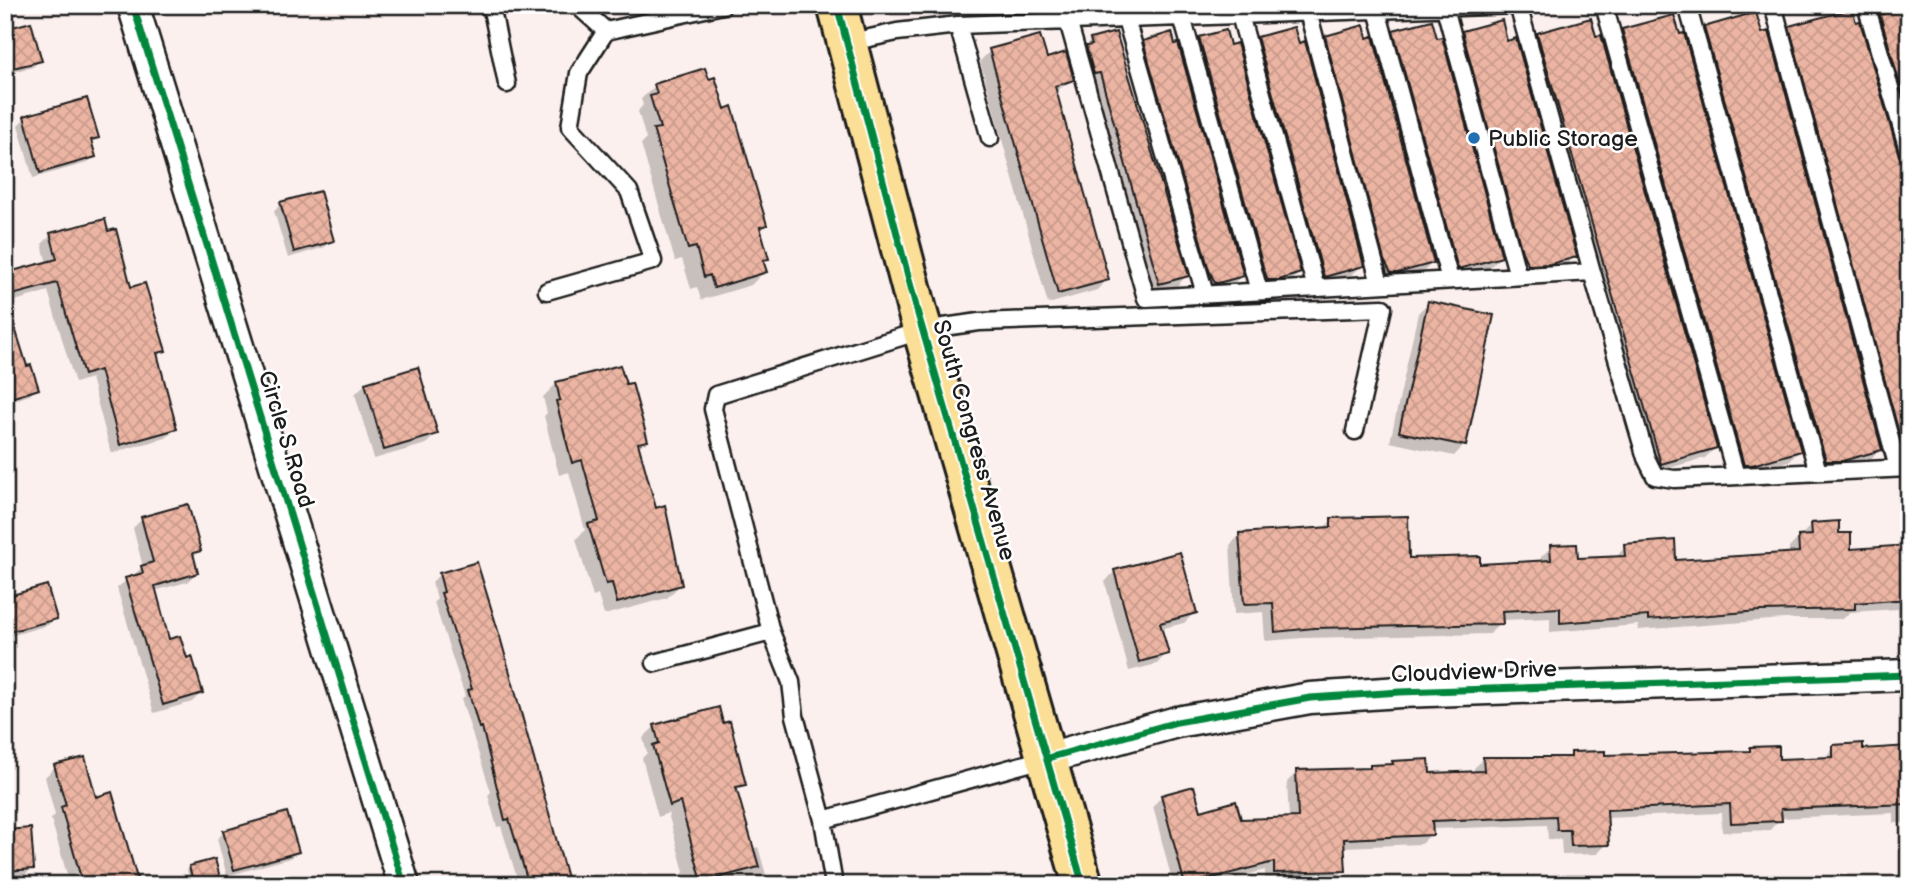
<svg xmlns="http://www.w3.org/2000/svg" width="1914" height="890" font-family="'Balsamiq Sans',sans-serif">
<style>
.shadow{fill:#0003}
.building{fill:url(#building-cross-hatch);stroke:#1c1c1c;stroke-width:2}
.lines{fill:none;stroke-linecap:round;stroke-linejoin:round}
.lane-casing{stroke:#1c1c1c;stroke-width:21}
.street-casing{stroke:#1c1c1c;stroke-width:35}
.primary-casing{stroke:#1c1c1c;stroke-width:44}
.lane{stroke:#fff;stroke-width:16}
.street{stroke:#fff;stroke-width:30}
.primary{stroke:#fbdf96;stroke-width:38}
.cycleway-casing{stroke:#fff;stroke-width:11}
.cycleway{stroke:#00873e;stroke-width:7}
.poi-dot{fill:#1f6fb2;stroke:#fff;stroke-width:2.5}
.labels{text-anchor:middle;stroke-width:5;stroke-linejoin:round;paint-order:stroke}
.poi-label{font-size:23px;fill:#1c1c1c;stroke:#fff;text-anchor:start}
.street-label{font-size:23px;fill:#1c1c1c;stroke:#fff}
</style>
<defs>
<pattern id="building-cross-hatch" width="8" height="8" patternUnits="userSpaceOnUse" patternTransform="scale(1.75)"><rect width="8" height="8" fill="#ecb5a3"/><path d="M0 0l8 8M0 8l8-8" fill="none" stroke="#ca9b8c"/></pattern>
</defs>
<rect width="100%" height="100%" fill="#fbf0ed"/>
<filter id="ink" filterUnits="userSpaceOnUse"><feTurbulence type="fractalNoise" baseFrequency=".0143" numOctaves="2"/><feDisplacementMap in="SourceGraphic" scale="14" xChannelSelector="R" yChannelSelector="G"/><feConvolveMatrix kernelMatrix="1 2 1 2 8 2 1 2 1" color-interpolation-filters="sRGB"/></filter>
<g filter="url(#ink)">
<!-- shadow -->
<path class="shadow" d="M1909,16V152L1870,27L1881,17Z
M1790,27L1909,219V465L1898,467L1780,38Z
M1705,28L1880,449L1870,460L1816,471L1695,39Z
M1623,31L1799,451L1789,461L1734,475L1612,41Z
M1394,32L1500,257L1490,267L1448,278L1384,42Z
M1463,33L1506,43L1575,256L1565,266L1518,275L1453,43Z
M1537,34L1715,448L1705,458L1651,473L1527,45Z
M1326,37L1433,262L1422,273L1380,283L1316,48Z
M1200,39L1299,273L1289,283L1258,290L1189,49Z
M1258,39L1362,265L1352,275L1314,286L1248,49Z
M1091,40L1187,275L1177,286L1149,293L1081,51Z
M1144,42L1242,275L1231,286L1205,293L1134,53Z
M990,51L1046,60L1072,80L1055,92L1107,279L1097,290L1048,304L980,61Z
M40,60L33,67L5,74V72Z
M655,86L724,111L765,225L759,231L767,258L762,263L765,271L751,285L701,300L697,287L691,289L682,259L675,261L641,144L646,139L638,111L643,105L641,99Z
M25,118L97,137L90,144L94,156L87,163L33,178L18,125Z
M281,204L332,240L325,247L288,258L274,211Z
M51,235L130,289L164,350L156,358L175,429L166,438L111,453L91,378L75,383L48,291L5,304V275L47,264L42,244Z
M1428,303L1464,445L1454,456L1390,442L1418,313Z
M5,360L37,388L30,395L5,403Z
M365,384L436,434L426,444L374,459L355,394Z
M556,384L646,440L638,448L680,585L667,598L604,615L598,595L593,597L576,539L585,530L569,472L559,475L544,416L547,413L543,397Z
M142,519L199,551L192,558L196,573L187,582L154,591L168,641L186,660L201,693L192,702L154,713L117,588L143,567L133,528Z
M1332,520L1408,560L1479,565L1541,562V557L1551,547L1576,560L1615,559L1625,546L1675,562L1789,554V548L1812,524L1838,535L1850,551L1909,547V615L1898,616V609L1850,612L1843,619H1784L1638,630V625L1550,632V618L1501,620L1490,634L1303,638L1265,641L1263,612L1234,614L1230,545L1240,535L1323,529Z
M1115,571L1195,612L1184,623L1160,629L1167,653L1157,664L1129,671L1105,582Z
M440,574L566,885H514L517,878L501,826L497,827L488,795L491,792L461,699L465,696L434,602L437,599L432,582Z
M55,618L48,625L7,637L5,632Z
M655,726L744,784L736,793L752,849L758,847L769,885H679L678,879L684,872L668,813L658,817L642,758L647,753L643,738Z
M1834,746L1862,751L1909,746V823H1894V813L1780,818L1770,830L1722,832L1721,813L1606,818L1607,844L1597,854L1562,855L1561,839H1548L1547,825L1431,829V834L1421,844L1343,847L1344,870L1334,880L1265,882V870L1209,885H1173L1153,806L1162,796L1200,813L1240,821L1289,819L1287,782L1297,772L1368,769L1393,763L1428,775L1475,773L1474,768L1484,759H1567L1571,754L1603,757L1746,753L1750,749L1777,761L1824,759Z
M55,767L137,885H70L51,819L55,815L45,777Z
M5,832L32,868L25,875L5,876Z
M224,832L297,851L290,858L227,876L217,839Z
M190,867L220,885H191L187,870Z"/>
<!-- building -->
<path class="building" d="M1909,7V115L1880,15Z
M1852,9L1856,22L1860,21L1899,156L1909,163V442L1902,444L1789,26Z
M1756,12L1762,33L1769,31L1882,450L1842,461H1826L1704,27Z
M1674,15L1680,34L1684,33L1801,451L1752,465H1744L1622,29Z
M1591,18L1596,36L1601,35L1717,448L1661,464L1537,33Z
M1432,20L1437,38L1442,37L1502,257L1458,269L1393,30Z
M1502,20L1507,41L1516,38L1577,257L1550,264L1528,265L1522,252L1462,31Z
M31,22L42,61L5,70V29Z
M1364,25L1367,38L1373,36L1434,263L1397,273H1391L1384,260L1325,36Z
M1294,27L1299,43L1305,41L1364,266L1324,277L1257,37Z
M1226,30L1230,45L1237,43L1301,273L1279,280H1268L1264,270L1199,37Z
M1116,32L1189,276L1159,284L1100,73L1094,74L1086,46L1092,45L1090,39Z
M1172,32L1175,44L1178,43L1244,276L1218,283H1215L1209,270L1143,41Z
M1040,35L1047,58L1066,52L1074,80L1055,86L1109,280L1058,294L989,49Z
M705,68L709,79L715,77L725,109L732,106L767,225L760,227L769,259L763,260L767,272L714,288L710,275L704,277L696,247L688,249L653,129L660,128L650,96L657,94L654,84Z
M87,98L99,138L91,140L96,157L40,173L24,116Z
M320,191L334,241L294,252L280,202Z
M105,219L108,231L116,229L131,287L145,283L166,351L157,353L177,429L120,445L100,370L84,375L57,283L5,297V273L57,259L50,233Z
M1428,301L1494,315L1466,446L1399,432Z
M11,315L27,366L31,365L39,389L5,400V316Z
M620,365L626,384L632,383L648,441L638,443L656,508L665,505L682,585L617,603L612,583L606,584L588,524L599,521L582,460L572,463L556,401L560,400L556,382Z
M418,367L438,434L384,450L365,383Z
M188,504L201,551L193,553L198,573L155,586L169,639L180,636L187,658L192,656L203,693L163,705L125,578L143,573L141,566L153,562L141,517Z
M1408,516L1409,558L1480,556V564L1551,560L1550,545L1577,544L1578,558L1625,556L1624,544L1675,540L1676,560L1799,552L1798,536L1812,535L1811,523L1839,521V533H1851V549L1909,545V599L1855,603V609L1760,611L1648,620V616L1560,623V608L1502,611L1503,624L1314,628L1275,632L1273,603L1244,604L1239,533L1331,527V518Z
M1180,552L1197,613L1160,623L1169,654L1139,662L1114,570Z
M477,562L500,637L569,885H529L509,819L505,820L482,727L479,728L468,690L472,689L441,593L444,592L439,573Z
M47,585L57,619L5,633V597Z
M719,707L723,723L730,721L746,785L736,787L759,867L702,882L680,802L670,806L653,745L659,743L654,725Z
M1863,743V749L1909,746V804L1781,809L1782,821L1731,823L1730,804L1607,810L1609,845L1571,846L1570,830H1557L1556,816L1432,821L1433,835L1344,839L1346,871L1274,873V862L1185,885L1161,795L1194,786L1201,811L1236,801L1241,819L1298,817L1296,770L1370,768V765L1393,764L1392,761L1429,759L1430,773L1484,771L1483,757H1571V752L1605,751V755L1750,751V747L1779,746V759L1833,757V745Z
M85,757L96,797L112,792L139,885H83L61,807L66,805L54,765Z
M287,812L299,852L234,870L223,831Z
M31,828L34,869L5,871V830Z
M215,859L222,885H194L189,866Z"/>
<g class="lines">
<!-- lane casing -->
<g class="lane-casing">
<path id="lane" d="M491,5L507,84
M1518,5L1592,272
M1604,5L1736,476
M1687,5L1818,472
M1773,5L1898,468
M1866,5L1909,153
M1445,8L1518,276
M1377,10L1450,280
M1308,12L1380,284
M1240,15L1316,288
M1182,17L1259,291
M1126,19L1205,294
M1068,21L1146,298L1592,272L1646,458L1655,476L1674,479L1909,468
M958,25L990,138
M606,31L723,5
M847,43L897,32L958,25L1516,5
M547,291L653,261L629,191L570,127L579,73L606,31L577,5
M655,663L771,632
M823,820L1047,758
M834,885L823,820L795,716L791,682L771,632L713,409L716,395L923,330L979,322L1383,308L1355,431"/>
</g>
<!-- street casing -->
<g class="street-casing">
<path id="street" d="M133,5L404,885
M1048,758L1177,722L1310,698L1400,692L1909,675"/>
</g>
<!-- primary casing -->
<g class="primary-casing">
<path id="primary" d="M837,5L918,314L1083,885"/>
</g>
<!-- lane -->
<use href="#lane" class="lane"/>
<!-- street -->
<use href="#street" class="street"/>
<!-- primary -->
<use href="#primary" class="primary"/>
<!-- cycleway casing -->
<g class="cycleway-casing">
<path id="cycleway" d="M133,5L404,885
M837,5L918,314L1083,885
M1048,758L1177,722L1310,698L1400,692L1909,675"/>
</g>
<!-- cycleway -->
<use href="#cycleway" class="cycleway"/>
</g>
</g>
<!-- markers -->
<circle class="poi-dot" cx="1474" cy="138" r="7"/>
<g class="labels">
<!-- poi labels -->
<g class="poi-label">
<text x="1488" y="146">Public Storage</text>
</g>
<!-- street labels -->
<g class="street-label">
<text transform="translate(287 439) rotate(73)" y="8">Circle S Road</text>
<text transform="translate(975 440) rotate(74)" y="8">South Congress Avenue</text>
<text transform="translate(1474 671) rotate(-2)" y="8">Cloudview Drive</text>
</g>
</g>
<!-- margin -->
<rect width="1914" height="890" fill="none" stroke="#fff" stroke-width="28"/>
<rect x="14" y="14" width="1886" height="862" fill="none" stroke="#1c1c1c" stroke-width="2.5" filter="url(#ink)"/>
</svg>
